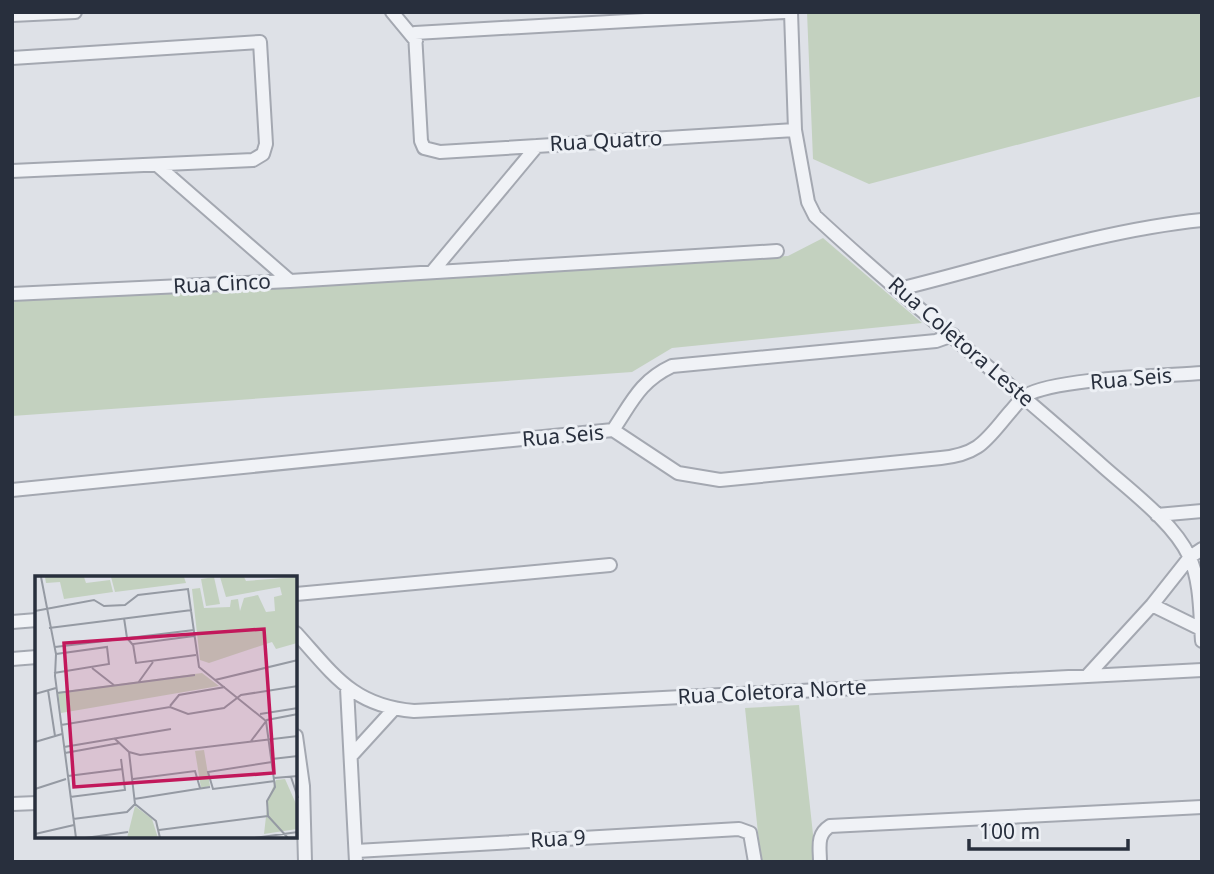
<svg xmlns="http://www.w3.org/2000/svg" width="1214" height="874" font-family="'Noto Sans',sans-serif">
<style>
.green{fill:#c3d1bf}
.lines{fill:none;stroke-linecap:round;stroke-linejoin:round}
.minor-casing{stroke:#a4a8b1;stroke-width:16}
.minor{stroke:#f0f2f6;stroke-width:12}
.labels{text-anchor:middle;stroke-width:6;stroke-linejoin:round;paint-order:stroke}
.street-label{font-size:21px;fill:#282f3d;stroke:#edf0f5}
.inset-road{fill:none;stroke:#959aa3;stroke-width:2}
.view{fill:#c2185b;fill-opacity:0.15;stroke:#c2185b;stroke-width:3.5}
.inset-edge{fill:none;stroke:#282f3d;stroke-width:3.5}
</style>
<rect width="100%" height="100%" fill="#dee1e7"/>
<!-- green -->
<path class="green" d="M807,12H1202V96L869,184L813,159Z
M823,238L922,323L672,348L632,372L12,416V292L788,256Z
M799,705L816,862H761L745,708Z"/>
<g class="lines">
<!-- minor casing -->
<g class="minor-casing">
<path id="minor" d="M392,12L416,41
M784,12L415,33L421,141L424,148L440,152L795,130
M791,12L795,130L808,202L815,216C906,301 1004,378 1097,461C1125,487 1173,521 1189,556C1201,581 1200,614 1202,641
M12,15L75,12
M12,58L260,42L266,144L263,154L253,160L12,171
M157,165L290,281
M432,272L537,146
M899,289C997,265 1102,230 1202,220
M12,294L290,281L777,251
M613,430C632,402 640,381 672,366L936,341L953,335
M12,490L613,430L678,473L720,480L941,458C980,454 986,440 1010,412C1015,407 1019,400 1025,396C1055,378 1162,376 1202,373
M1157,515L1202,511
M296,594L610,565
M1152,605L1201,629
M12,622L37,620
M296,633C334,675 353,706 414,711L1202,670
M12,659L37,657
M1088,675L1152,605L1190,557L1202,549
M347,688L356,862
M296,736L303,786L305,862
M351,756L393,710
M12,804L37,803
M356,851L739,829L750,833L755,862
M820,862C820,847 816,835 830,826L1202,807"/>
</g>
<!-- minor -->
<use href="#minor" class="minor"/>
</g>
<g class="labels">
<!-- street labels -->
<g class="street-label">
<text transform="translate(606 141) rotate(-3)" y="7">Rua Quatro</text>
<text transform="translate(222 284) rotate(-3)" y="7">Rua Cinco</text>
<text transform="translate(961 342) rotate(41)" y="7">Rua Coletora Leste</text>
<text transform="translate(1131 379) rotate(-5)" y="7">Rua Seis</text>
<text transform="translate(563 436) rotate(-5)" y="7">Rua Seis</text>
<text transform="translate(772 692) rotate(-3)" y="7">Rua Coletora Norte</text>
<text transform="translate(558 839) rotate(-3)" y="7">Rua 9</text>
</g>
</g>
<!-- overview -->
<g transform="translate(35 576)">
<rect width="262" height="262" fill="#dee1e7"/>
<path d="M10,1H49L51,7L75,4L78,16L29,23L25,6L11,7ZM76,1H149L151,7L80,16ZM179,1L185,28L171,30L166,3ZM185,1H209L211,5L262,1V67L241,73L237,66L174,87L165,84L157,13L165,12L169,32L195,31L196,24L203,23L205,35L209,22L223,19L231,36L240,35L239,21L247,19L245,11L191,21ZM167,97L184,110L26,137L23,116ZM169,174L175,210L166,212L160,175ZM250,203L262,230V253L229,258L233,223L241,204ZM100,230L117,243L123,262H92Z" fill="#c3d1bf"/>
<path class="inset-road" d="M6,1L21,78L20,100L41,262M0,35L59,24L69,30L90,29L103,19L153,13L164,91L231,145L240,211L232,225L233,240L253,262M89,42L92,62L98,69M14,52L157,34M159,60L98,68L101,87L161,79M20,71L159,54M57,92L80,110M19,97L74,88L72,71L21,78M180,104L263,84M103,107L118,86M13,114L20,160M22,117L160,99M0,118L21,112M135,130L144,119L190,111M225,138L263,132M26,149L135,131L153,138L189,132L206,119L263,110M79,162L94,176L100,228L121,245L125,262M216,165L232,144L263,138M0,166L27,158M29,171L136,153M94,176L105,179L263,160M30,177L85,167M237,183L263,180M237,186L173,196L178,213L240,205M33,200L88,193M256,201L263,222M239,202L263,200M98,203L160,195L165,212M0,213L31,203M35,221L90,214L86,183M99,223L175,211M38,243L92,236L100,228M124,254L233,240M0,258L39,249M50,262L93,256M219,262L263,256"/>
<path class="view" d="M229,53L239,197L39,211L29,67Z"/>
<rect width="262" height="262" class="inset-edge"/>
</g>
<!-- border -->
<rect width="1214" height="874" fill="none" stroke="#282f3d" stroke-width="28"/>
<!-- scale -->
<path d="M969 839v10h159v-10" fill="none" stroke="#282f3d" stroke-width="3.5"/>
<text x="979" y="839" font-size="21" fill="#282f3d" stroke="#edf0f5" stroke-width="5" paint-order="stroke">100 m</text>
</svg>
